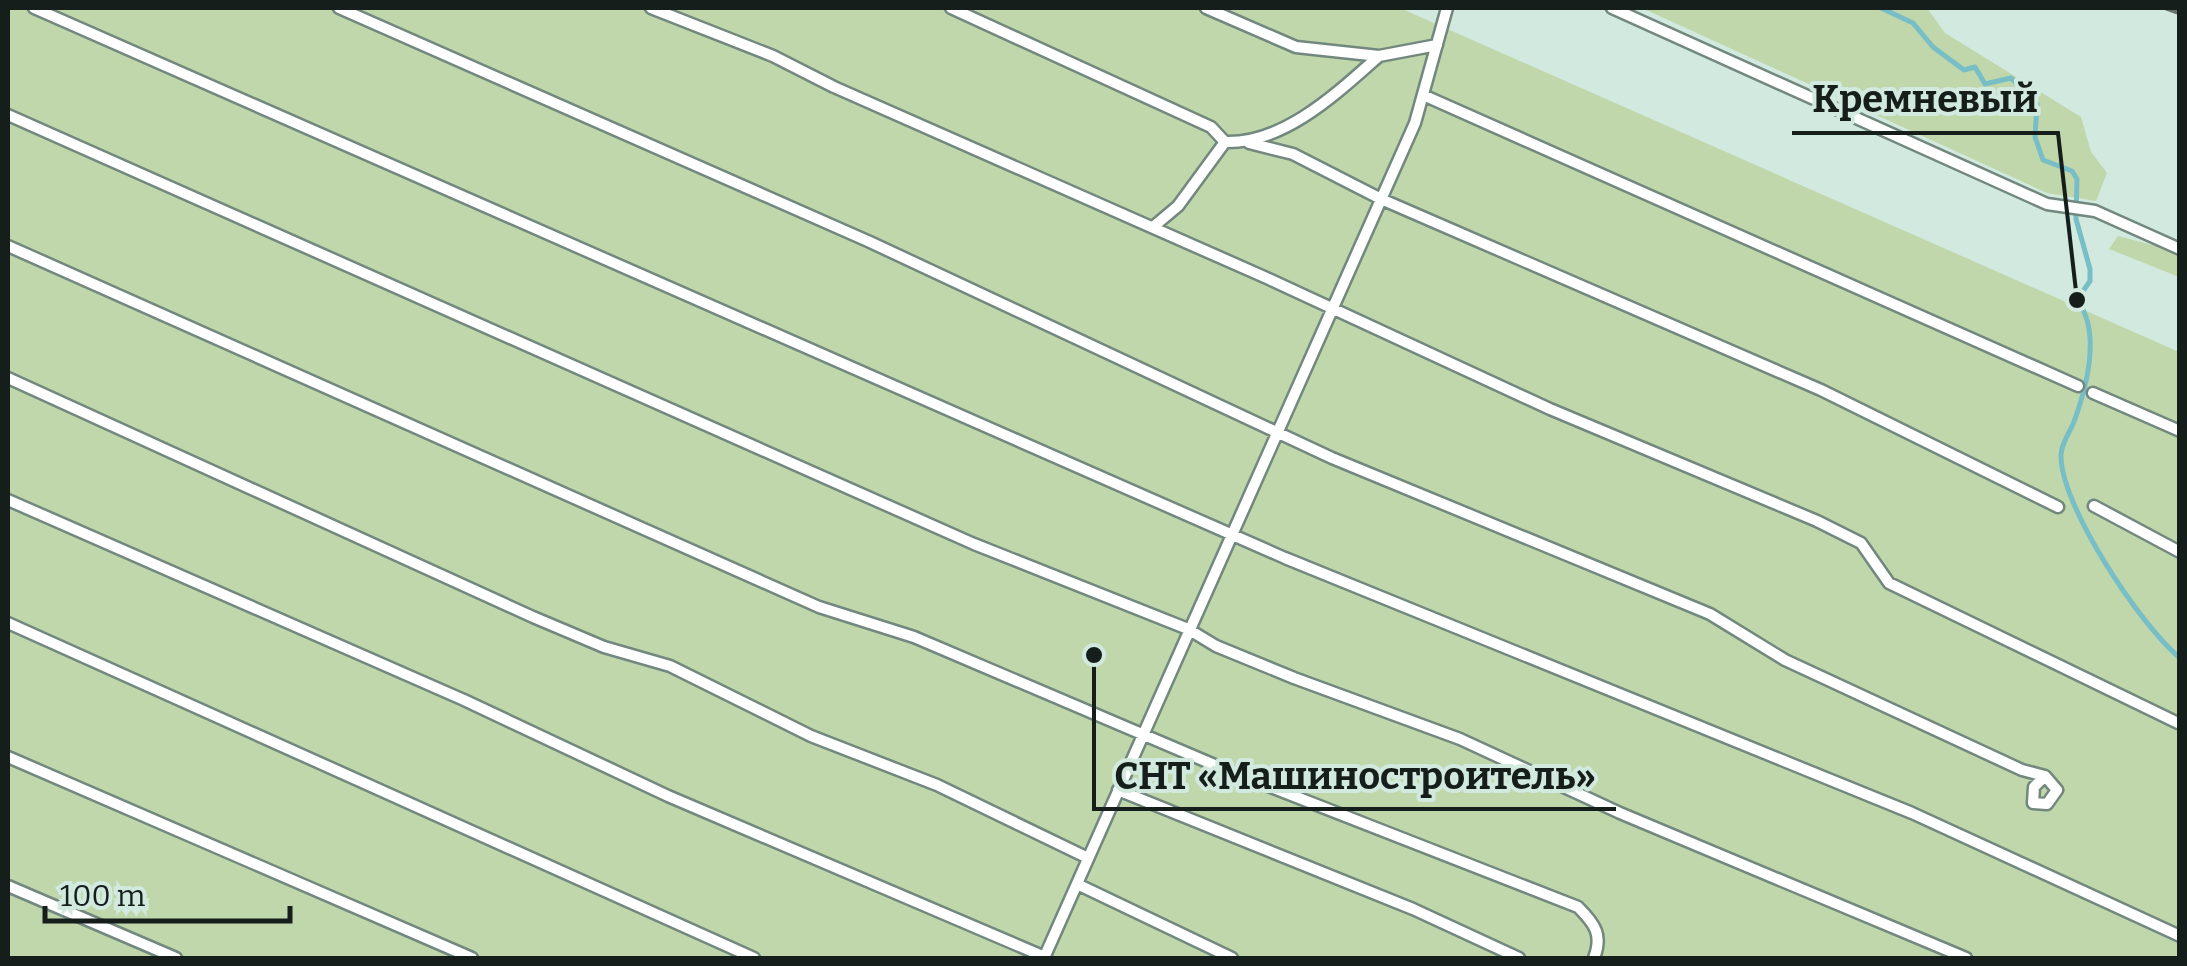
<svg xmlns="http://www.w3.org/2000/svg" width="2187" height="966" font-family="Bitter,serif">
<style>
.green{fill:#c0d7ab}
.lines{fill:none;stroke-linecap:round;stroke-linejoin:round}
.stream{stroke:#78bec6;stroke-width:5}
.lane-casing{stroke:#72887f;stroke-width:15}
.lane{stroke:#fff;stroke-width:10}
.rail{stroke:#62716a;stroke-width:5;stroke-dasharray:18 18;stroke-linecap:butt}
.leader{fill:none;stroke:#161e1b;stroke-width:4}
.callout-dot{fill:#161e1b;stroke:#d1e9de;stroke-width:4}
.callout-label{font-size:38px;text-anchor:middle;font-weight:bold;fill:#161e1b;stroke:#d1e9de;stroke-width:8;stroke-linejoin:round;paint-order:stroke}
</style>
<rect width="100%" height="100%" fill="#d1e9de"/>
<!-- green -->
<path class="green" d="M8,8H1400L2179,352V958H8Z
M1642,8H1927L1945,33L2081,117L2091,152L2107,173L2096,201L2047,193Z
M2118,236L2179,252V277L2109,249Z"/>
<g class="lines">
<!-- stream -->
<path class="stream" d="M1881,8L1913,23L1933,47L1964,70L1975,67L1985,84L2011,78L2037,104L2035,137L2043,160L2072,171L2077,179L2076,219L2090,269V281L2077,300C2101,331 2087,385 2075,419C2071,431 2061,443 2061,455C2060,505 2140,625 2180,658"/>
<!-- lane casing -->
<g class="lane-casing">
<path id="lane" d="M34,8L1285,558L1912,813L2180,936
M339,8L870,242L1332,458L1710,614L1785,660L2022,770L2045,776L2057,790L2047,804L2033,803L2034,787L2045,776
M651,8L773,56L834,87L1269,279L1550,409L1817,521L1861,543L1889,583L2178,723
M951,8L1211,127L1225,142
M1206,8L1296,47L1379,56L1437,45
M1612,8L2047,204L2095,211L2180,249
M1423,95L2078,386
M8,115L974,544L1188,629L1216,646L1294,678L1460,739L1620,813L1966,958
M1249,143L1293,154L1381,199L1821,390L2058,507
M1153,227L1178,206L1225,142C1284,144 1337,93 1379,56
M8,246L819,607L914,637L1217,766L1578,907C1595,924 1603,935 1594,958
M8,378L533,617L604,647L670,666L811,736L937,785L1088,858
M2093,393L2180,431
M8,500L464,700L668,796L1045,957
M2094,506L2180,552
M8,623L754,958
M8,757L472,958
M1118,790L1413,909L1519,958
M1077,884L1232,958
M8,886L176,958
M1044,958L1415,123L1447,8"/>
</g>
<!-- lane -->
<use href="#lane" class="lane"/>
<!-- rail -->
<path class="rail" d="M2166,8L2180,13"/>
</g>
<!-- callouts -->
<path class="leader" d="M2077 300L2058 133H1792M1094 655L1094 809H1616"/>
<g class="callout-dot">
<circle cx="2077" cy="300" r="10"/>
<circle cx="1094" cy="655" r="10"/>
</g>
<g class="callout-label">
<text x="1925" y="112">Кремневый</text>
<text x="1355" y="789">СНТ «Машиностроитель»</text>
</g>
<!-- border -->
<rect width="2187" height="966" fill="none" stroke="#161e1b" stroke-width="20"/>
<!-- scale -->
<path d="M45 906v15h245v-15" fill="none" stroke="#161e1b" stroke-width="5"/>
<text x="60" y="906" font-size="30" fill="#161e1b" stroke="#d1e9de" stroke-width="8" paint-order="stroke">100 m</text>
</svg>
